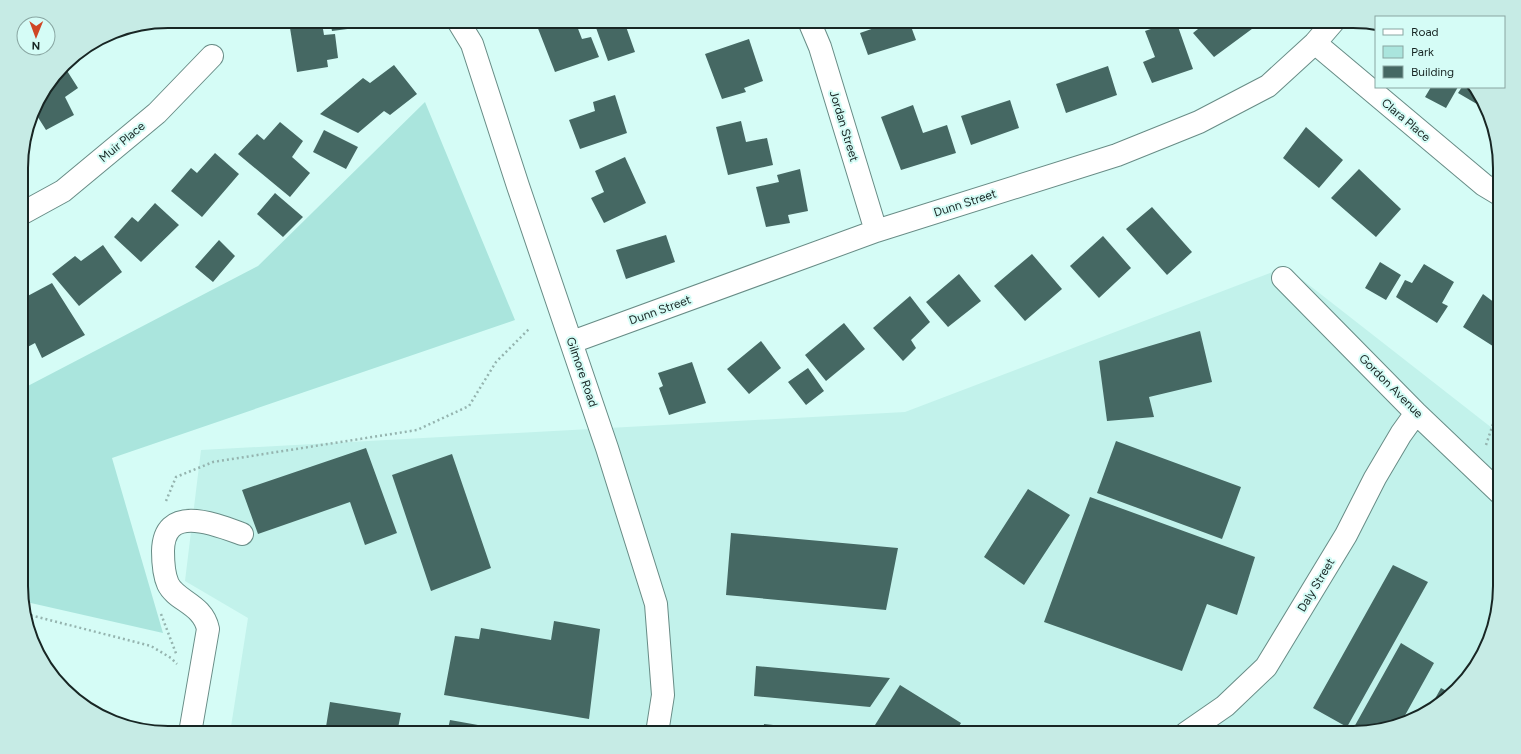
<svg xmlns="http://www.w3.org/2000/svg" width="1521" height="754" font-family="Figtree,sans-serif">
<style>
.built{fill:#c2f2eb}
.green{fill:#aae5dd}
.building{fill:#456863}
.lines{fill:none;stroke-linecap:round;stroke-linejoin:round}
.minor-casing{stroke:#688c86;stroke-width:24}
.path{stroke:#95b4af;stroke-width:2.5;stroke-dasharray:2 3;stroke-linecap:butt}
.minor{stroke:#fff;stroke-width:22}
.labels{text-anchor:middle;stroke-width:4;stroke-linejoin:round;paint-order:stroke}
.street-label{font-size:12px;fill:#182624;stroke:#d5fcf6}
.rim{fill:none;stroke:#182624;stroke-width:2}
</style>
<rect width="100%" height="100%" fill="#d5fcf6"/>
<!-- built -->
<path class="built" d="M1286,267L1492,428L1499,404L1500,587L1485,651L1464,683L1435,708L1363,733H230L248,618L185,581L201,450L905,412Z"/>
<!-- green -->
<path class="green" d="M425,102L515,320L112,458L163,633L22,601V389L258,266Z"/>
<!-- building -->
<path class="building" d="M330,21H363V27L332,31Z
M554,21H575L582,39L591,37L599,57L555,72L537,26Z
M608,21H624L635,52L608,61L595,25Z
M704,21H725L708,29Z
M878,21H909L916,40L868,55L860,33L880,26Z
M1174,21H1176L1193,69L1152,83L1143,62L1155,57L1145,31Z
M1208,21H1258L1260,23L1214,57L1193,33Z
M322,23L324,35L335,34L338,58L327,60L328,67L297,72L290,28Z
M749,39L763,81L744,88L746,92L722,99L705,54Z
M394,65L417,94L390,115L384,111L358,133L320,114L363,78L370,83Z
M64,66L78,88L65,97L74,115L46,130L34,111L36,103Z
M1108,66L1117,95L1066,113L1056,84Z
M1431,87H1458L1446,108L1425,97Z
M1462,87H1473L1482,107L1458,93Z
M615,95L627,133L580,149L569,120L595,111L593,102Z
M1010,100L1019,128L971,145L961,116Z
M913,105L923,133L947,125L956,153L901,170L881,117Z
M741,121L746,142L767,138L773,165L728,175L716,127Z
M280,122L303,141L292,157L310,173L290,197L238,154L257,134L264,140Z
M1306,127L1343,160L1319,188L1283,158Z
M324,130L358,147L346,169L313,152Z
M215,153L239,174L202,217L171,191L191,168L197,173Z
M625,157L646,203L604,223L591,198L604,192L595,171Z
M800,169L808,211L788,215L790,223L766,227L756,187L779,182L777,175Z
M1359,169L1401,209L1376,237L1331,198Z
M275,193L303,217L283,237L257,214Z
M155,203L179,225L141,262L114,237L132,217L138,222Z
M1152,207L1192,252L1167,275L1126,229Z
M666,235L675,262L626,279L616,250Z
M1103,236L1131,268L1099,298L1070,266Z
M219,240L235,256L213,282L195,267Z
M103,245L122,272L79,306L52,274L75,256L81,261Z
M1032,254L1062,289L1025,321L994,286Z
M1380,262L1401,275L1386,300L1365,288Z
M1424,264L1454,282L1442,303L1448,306L1437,323L1396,297L1405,280L1412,283Z
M959,274L981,301L948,327L926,302Z
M52,283L85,335L42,358L35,343L22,350V299Z
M1483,294L1499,306V350L1463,327Z
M910,296L930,322L911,340L916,348L903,361L873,328Z
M844,323L865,349L826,381L805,355Z
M1200,331L1212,382L1149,397L1154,417L1107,421L1099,361Z
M761,341L781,368L749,394L727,369Z
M692,362L706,403L669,415L659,388L663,386L658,373Z
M808,368L824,391L806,405L788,382Z
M1116,441L1241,487L1222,539L1097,493Z
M366,448L397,533L365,545L350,502L258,534L242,490Z
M452,454L491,568L431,591L392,475Z
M1028,489L1070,515L1024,585L984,557Z
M1090,497L1255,557L1237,615L1207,604L1182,671L1044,622Z
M731,533L898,548L886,610L726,595Z
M1393,565L1428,582L1347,727L1313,708Z
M554,621L600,629L589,719L444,695L455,636L479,639L481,628L551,640Z
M1401,643L1434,663L1403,719L1363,733H1359L1353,729Z
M756,666L890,678L870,707L754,696Z
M900,685L961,723L955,733H870Z
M1441,688L1452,694L1435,708L1428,711Z
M330,702L401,713L397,733H325Z
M450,720L517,732V733H447Z
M764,724L838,732V733H763Z"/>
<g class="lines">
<!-- minor casing -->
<g class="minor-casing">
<path id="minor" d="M458,21L472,44L518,186L607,448L656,604L663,695L657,733
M809,21L820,47L876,231
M1315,43L1484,185L1499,194
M21,214L63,191L157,113L212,56
M1283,278L1416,413L1500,493
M572,342L876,231L1117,155L1199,122L1268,86L1315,43L1334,21
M190,733L208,629C203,604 176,601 168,584C164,575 163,561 163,551C164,503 215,524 242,534
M1186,733L1225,706L1266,667L1346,535L1375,478L1401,434L1416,413"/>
</g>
<!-- path -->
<path class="path" d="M1486,445L1499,406
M166,501L176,477L213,462L417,430L469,406L496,362L530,328
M26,614L151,646L171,658L177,664
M161,614L177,656"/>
<!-- minor -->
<use href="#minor" class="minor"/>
</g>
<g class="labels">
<!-- street labels -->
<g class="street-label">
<text transform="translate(1406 120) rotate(40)" y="4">Clara Place</text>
<text transform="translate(844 126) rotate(73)" y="4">Jordan Street</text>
<text transform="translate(122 142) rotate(-40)" y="4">Muir Place</text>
<text transform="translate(965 203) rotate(-18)" y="4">Dunn Street</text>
<text transform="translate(660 310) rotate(-20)" y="4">Dunn Street</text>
<text transform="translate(582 372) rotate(71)" y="4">Gilmore Road</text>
<text transform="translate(1391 386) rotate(45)" y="4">Gordon Avenue</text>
<text transform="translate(1316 585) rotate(-59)" y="4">Daly Street</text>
</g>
</g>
<!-- crop -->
<path d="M0 0H1521V754H0ZM168 28H1353A140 140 0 0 1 1493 168V586A140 140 0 0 1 1353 726H168A140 140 0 0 1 28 586V168A140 140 0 0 1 168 28Z" fill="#c6ebe5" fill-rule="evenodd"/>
<path class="rim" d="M168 28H1353A140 140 0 0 1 1493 168V586A140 140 0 0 1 1353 726H168A140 140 0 0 1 28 586V168A140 140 0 0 1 168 28Z"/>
<!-- legend -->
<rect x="1375" y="16" width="130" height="72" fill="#d5fcf6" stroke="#89a6a2"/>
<rect x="1383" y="29" width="20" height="6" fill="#ffffff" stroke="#89a6a2"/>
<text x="1411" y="36" font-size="12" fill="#182624">Road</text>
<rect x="1383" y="46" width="20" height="12" fill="#aae5dd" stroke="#89a6a2"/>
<text x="1411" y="56" font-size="12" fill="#182624">Park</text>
<rect x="1383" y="66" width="20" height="12" fill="#456863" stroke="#89a6a2"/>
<text x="1411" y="76" font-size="12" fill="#182624">Building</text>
<!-- north arrow -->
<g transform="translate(36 36) rotate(181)"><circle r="19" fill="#d5fcf6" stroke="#89a6a2"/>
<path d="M0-3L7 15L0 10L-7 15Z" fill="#cf4624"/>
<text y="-6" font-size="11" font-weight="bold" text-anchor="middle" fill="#182624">N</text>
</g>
</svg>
